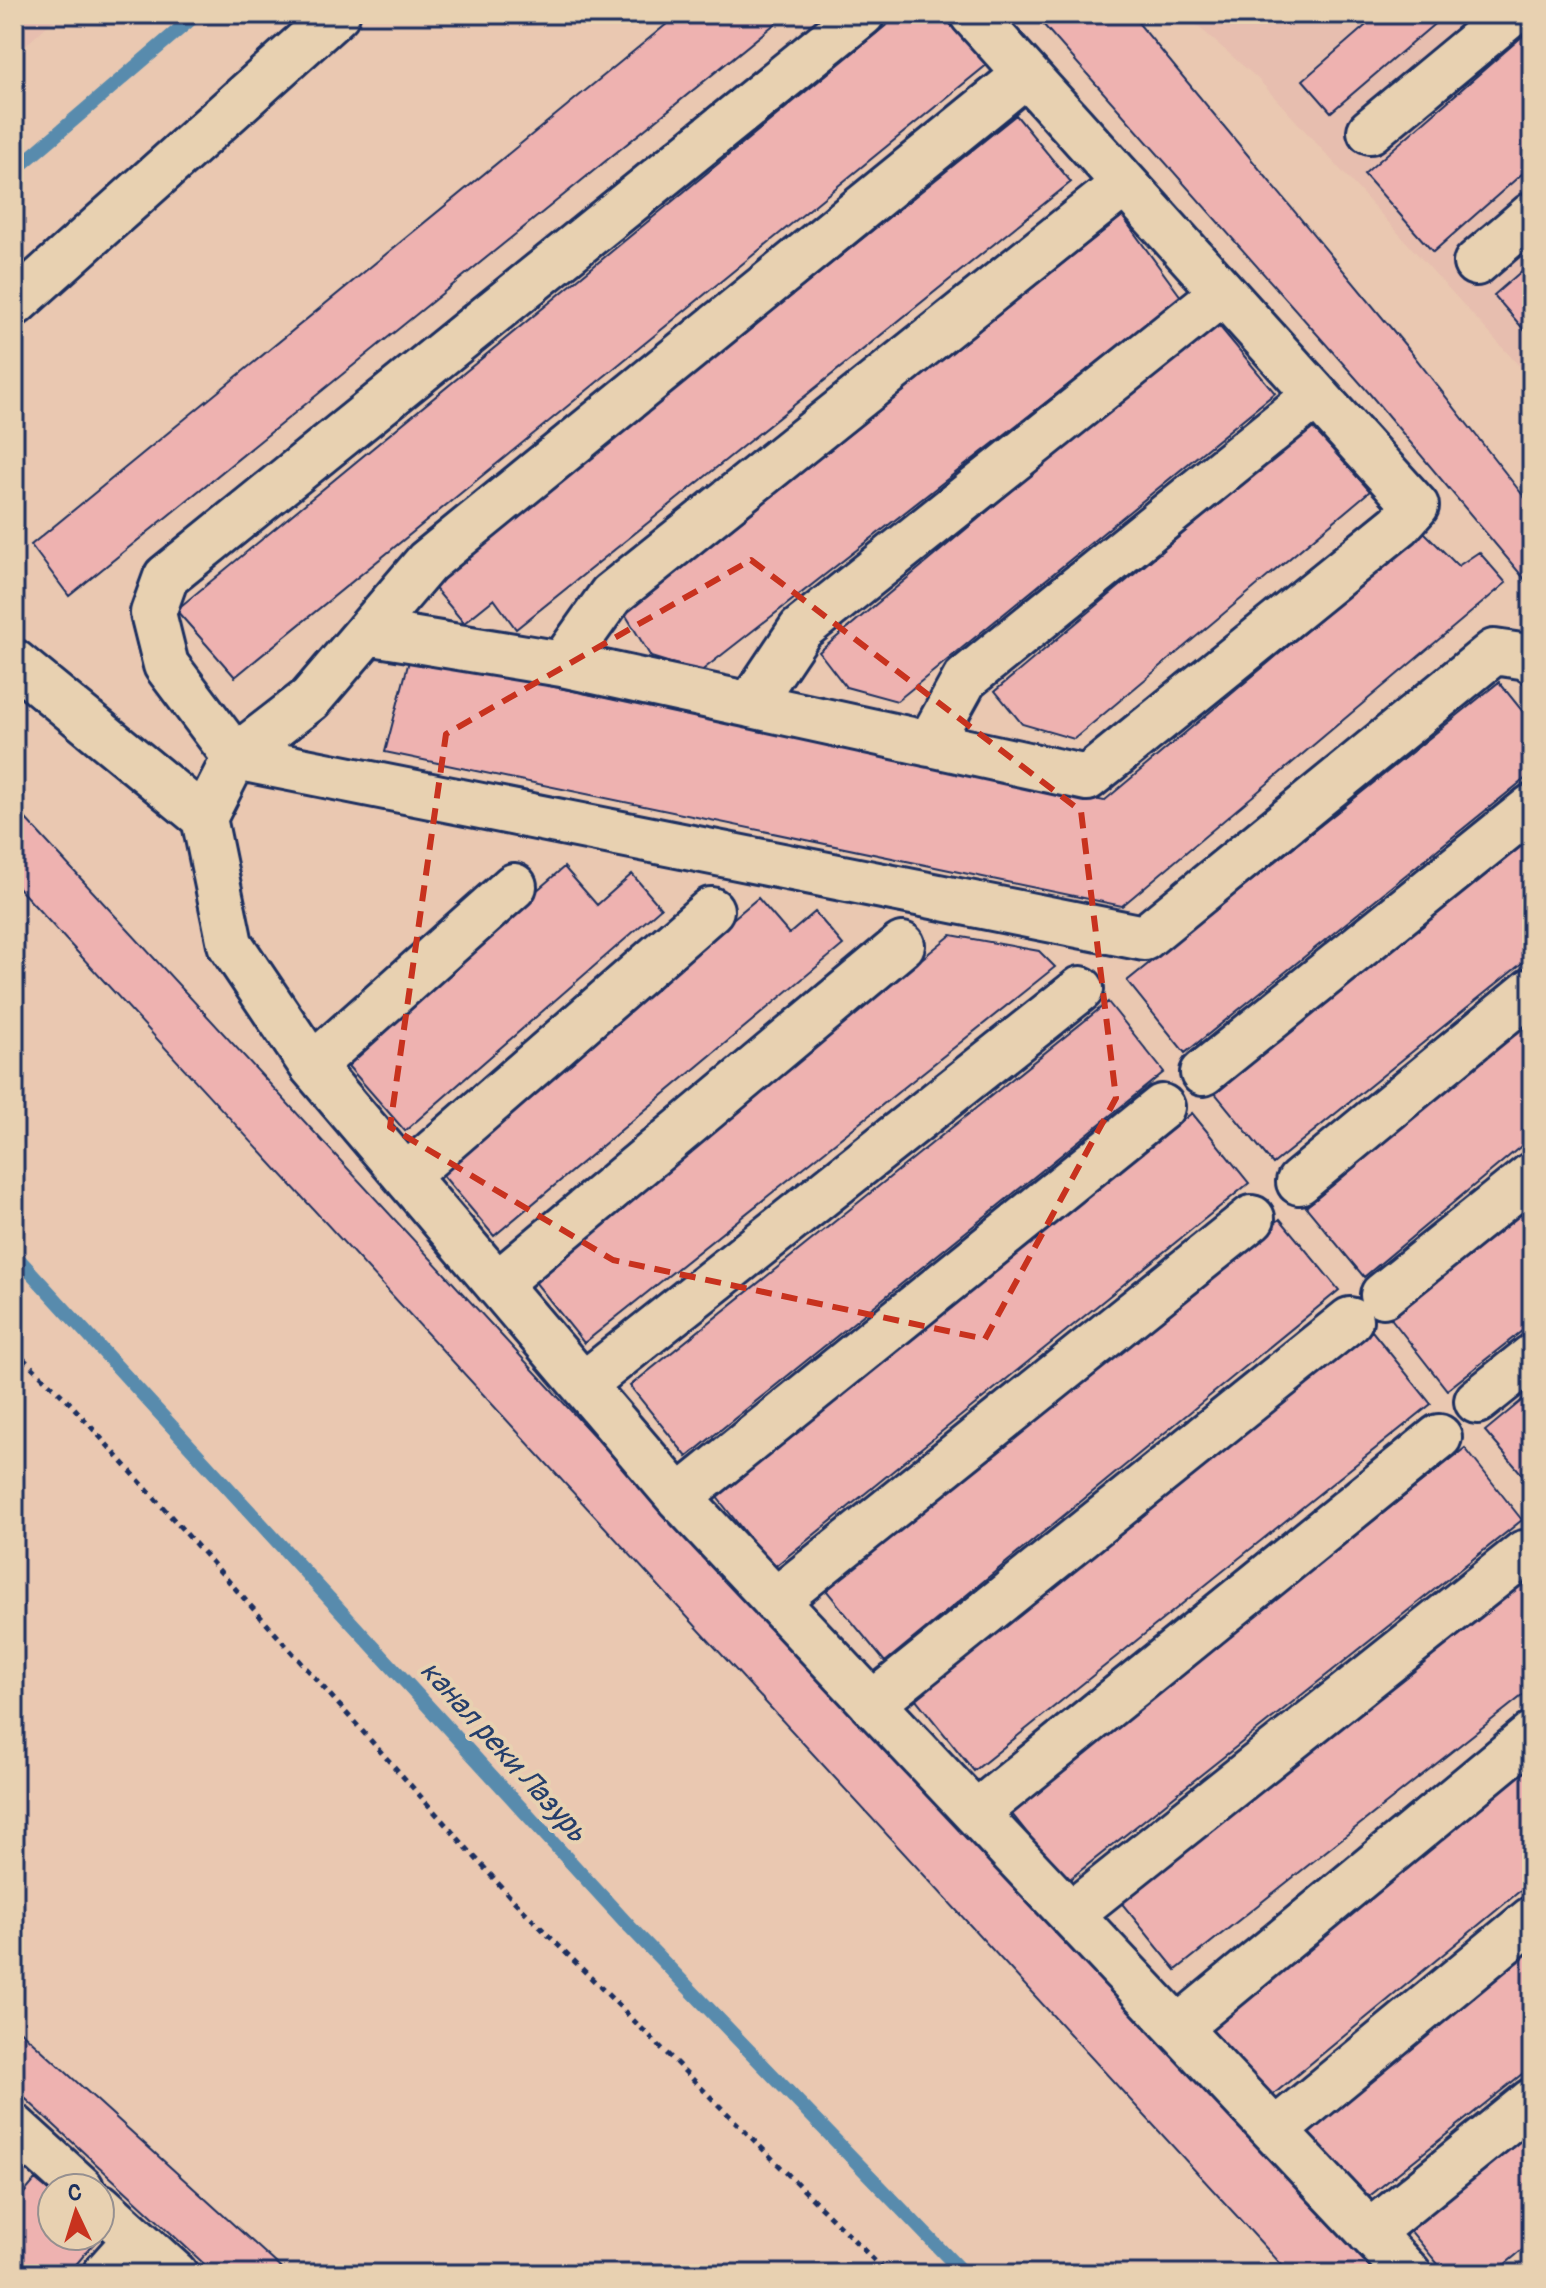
<svg xmlns="http://www.w3.org/2000/svg" width="1546" height="2288" font-family="Pangolin,sans-serif">
<style>
.built{fill:#e7beaf}
.lines{fill:none;stroke-linecap:round;stroke-linejoin:round}
.stream{stroke:#588bad;stroke-width:14}
.building{fill:#eeb2b0;stroke:#1b2f5e;stroke-width:2}
.minor-casing{stroke:#1b2f5e;stroke-width:50}
.path{stroke:#1b2f5e;stroke-width:5;stroke-dasharray:6 6;stroke-linecap:butt}
.minor{stroke:#e8d1b1;stroke-width:44}
.marked{fill:none;stroke:#c8321e;stroke-width:6;stroke-dasharray:16 10;stroke-linejoin:round}
.labels{text-anchor:middle;stroke-width:8;stroke-linejoin:round;paint-order:stroke}
.water-label{font-size:30px;font-style:italic;fill:#253e6b;stroke:#e8d1b1}
</style>
<rect width="100%" height="100%" fill="#eac8b1"/>
<filter id="ink" filterUnits="userSpaceOnUse"><feTurbulence type="fractalNoise" baseFrequency=".0125" numOctaves="2"/><feDisplacementMap in="SourceGraphic" scale="16" xChannelSelector="R" yChannelSelector="G"/><feConvolveMatrix kernelMatrix="1 2 1 2 8 2 1 2 1" color-interpolation-filters="sRGB"/></filter>
<g filter="url(#ink)">
<!-- built -->
<path class="built" d="M14,14H60L14,56Z
M1184,14H1532V380L1257,78Z"/>
<g class="lines">
<!-- stream -->
<path class="stream" d="M14,171L197,14
M14,1254L630,1927L964,2274"/>
</g>
<!-- building -->
<path class="building" d="M679,14H787L69,596L31,545Z
M900,14H937L956,20L989,63L235,677L176,610Z
M1034,14H1131L1410,351L1532,507V588L1369,393Z
M1366,14H1446L1331,112L1303,80L1372,20Z
M1532,28V165L1433,252L1364,174Z
M1016,115L1071,182L516,629L494,599L464,623L432,585Z
M1122,216L1181,297L700,672L651,657L625,614Z
M1532,262V339L1494,295Z
M1215,321L1275,393L897,701L846,687L819,652Z
M1311,426L1370,491L1074,739L1022,724L995,691Z
M1424,532L1458,566L1479,552L1506,583L1122,906L385,752L410,657L1104,801Z
M1499,682L1532,723V773L1185,1053L1127,981Z
M14,806L814,1675L1380,2274H1290L14,883Z
M1532,836V955L1273,1164L1214,1092Z
M564,867L597,905L632,874L661,908L405,1131L342,1059Z
M758,898L789,934L815,912L843,945L494,1236L436,1167Z
M951,935L1039,951L1055,967L584,1343L531,1277Z
M1108,1002L1164,1072L687,1457L630,1386Z
M1532,1019V1137L1364,1277L1306,1207Z
M1192,1113L1249,1183L773,1568L716,1496Z
M1532,1199V1323L1447,1390L1386,1312Z
M1280,1219L1339,1290L885,1662L826,1590Z
M1372,1331L1431,1404L974,1771L915,1698Z
M1532,1392V1486L1485,1431Z
M1465,1448L1522,1520L1066,1882L1009,1810Z
M1532,1573V1688L1176,1970L1119,1900Z
M1532,1764V1881L1269,2098L1211,2029Z
M1532,1948V2066L1362,2202L1305,2131Z
M14,2025L288,2274H215L14,2088Z
M1532,2129V2242L1493,2274H1446L1409,2229Z
M35,2180L52,2194V2236L101,2235L68,2274H14V2205Z"/>
<g class="lines">
<!-- minor casing -->
<g class="minor-casing">
<path id="minor" d="M862,14L166,577L153,613L166,665L235,757L1144,938L1494,652L1528,657L1532,661
M1370,131L1511,14
M1476,263L1532,215
M14,304L337,14
M367,632L562,664L1087,778L1399,525L1416,506L972,14
M14,662L204,818L230,944L312,1066L679,1498L1409,2274
M562,664L611,595L1124,184
M750,705L801,629L1222,293
M929,744L965,679L1316,395
M204,818L235,757L310,699L427,562L1025,75
M312,1066L514,886
M1203,1073L1532,807
M406,1176L711,910
M1299,1182L1532,990
M497,1284L902,945
M1383,1295L1532,1175
M583,1385L1081,989
M1477,1401L1532,1357
M679,1498L1162,1107
M775,1601L1252,1218
M872,1704L1350,1320
M976,1813L1439,1437
M1071,1914L1524,1553
M1178,2028L1532,1735
M14,2127L81,2188
M1275,2131L1532,1919
M100,2206L175,2274
M1370,2233L1532,2101
M105,2274L136,2239"/>
</g>
<!-- path -->
<path class="path" d="M14,1350L68,1401L513,1900L888,2274"/>
<!-- minor -->
<use href="#minor" class="minor"/>
</g>
</g>
<!-- marked area -->
<path class="marked" d="M751,560L1081,811L1116,1098L985,1339L613,1260L390,1127L446,734Z"/>
<g class="labels">
<!-- water labels -->
<g class="water-label">
<text transform="translate(504 1751) rotate(48)" y="10">канал реки Лазурь</text>
</g>
</g>
<!-- margin -->
<rect width="1546" height="2288" fill="none" stroke="#e8d1b1" stroke-width="48"/>
<rect x="24" y="24" width="1498" height="2240" fill="none" stroke="#1b2f5e" stroke-width="3" filter="url(#ink)"/>
<!-- north arrow -->
<g transform="translate(76 2212) rotate(356)"><circle r="38" fill="#e8d1b1" stroke="#969090" stroke-width="2"/>
<path d="M0-6L14 30L0 20L-14 30Z" fill="#c8321e"/>
<text y="-12" font-size="22" font-weight="bold" text-anchor="middle" fill="#1b2f5e">С</text>
</g>
</svg>
